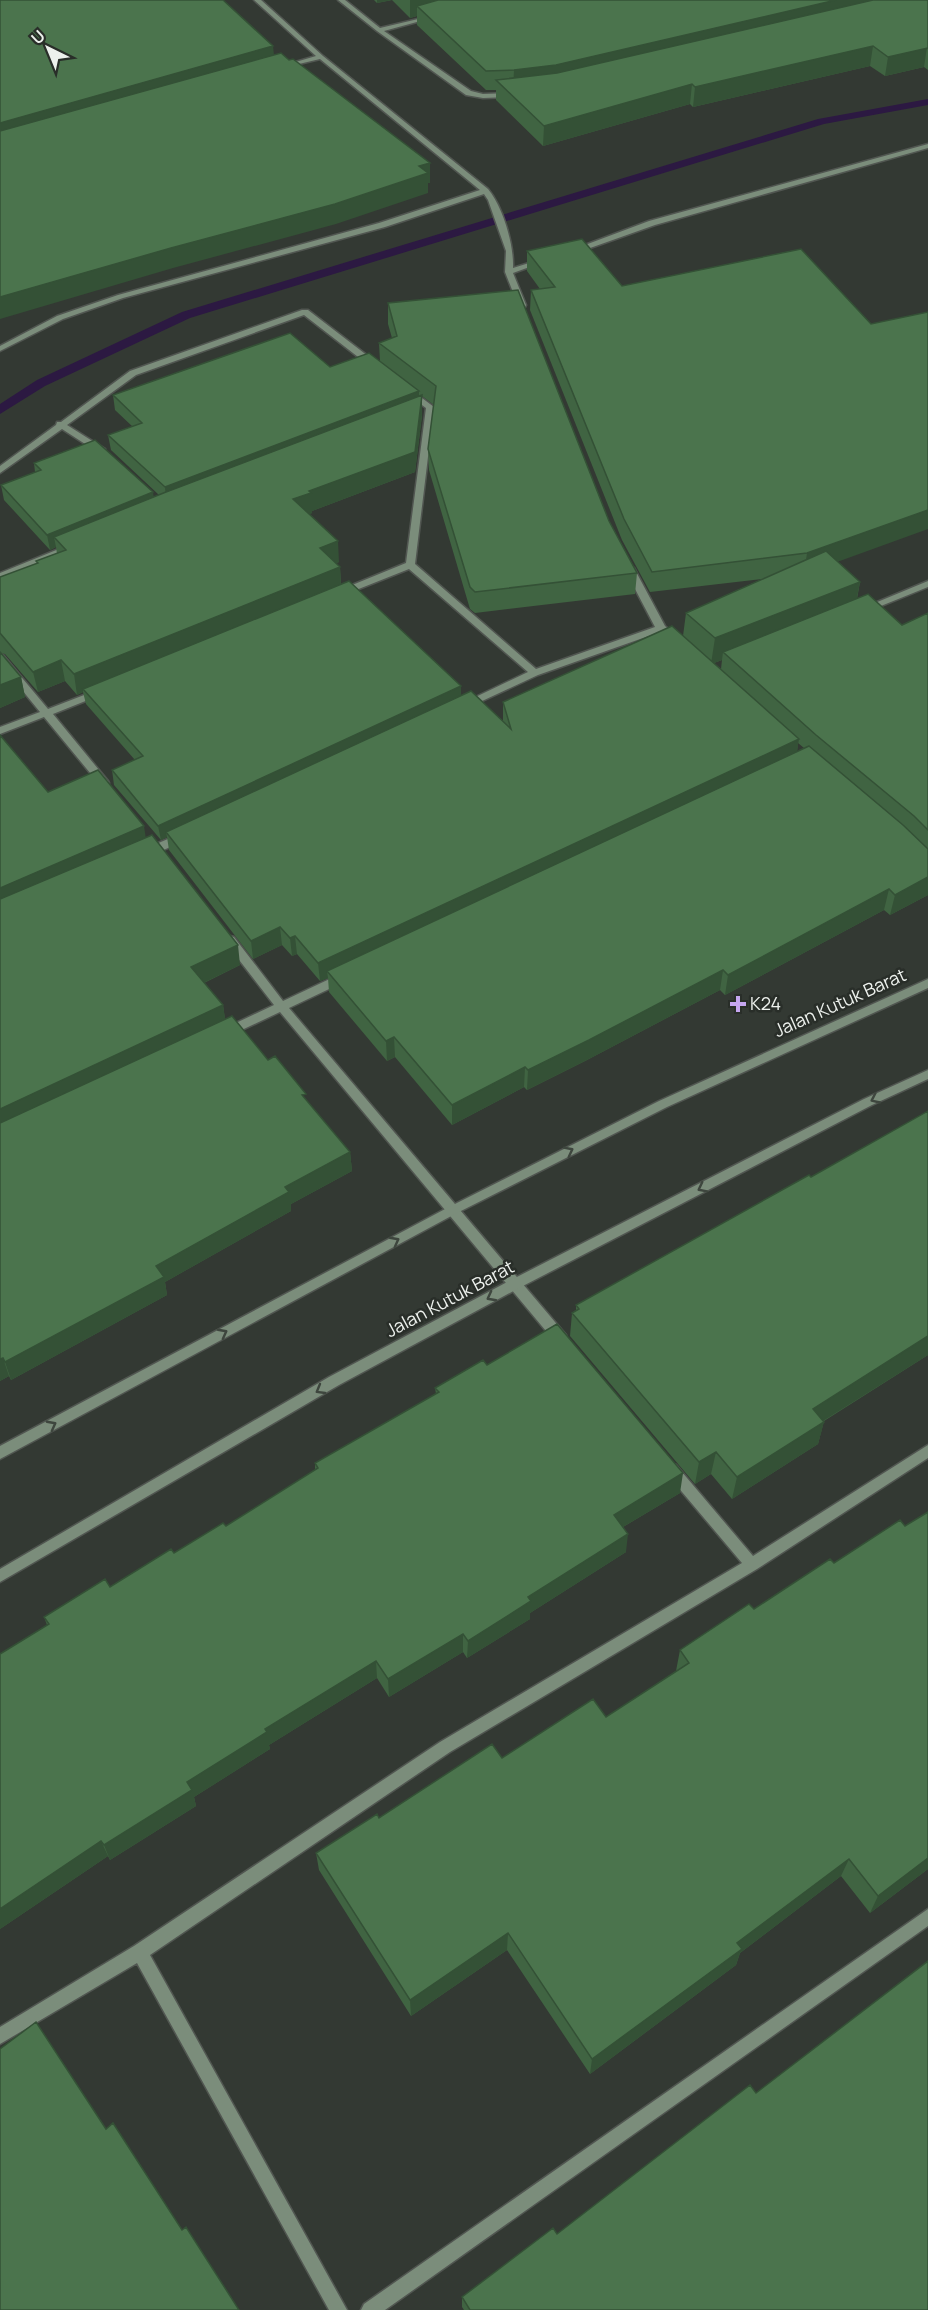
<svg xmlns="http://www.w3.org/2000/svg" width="928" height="2310" font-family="Manrope,sans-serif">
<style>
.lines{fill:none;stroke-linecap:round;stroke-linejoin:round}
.stream{fill:#2c1942;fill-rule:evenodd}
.minor-casing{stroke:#515651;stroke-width:3}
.tertiary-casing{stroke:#515651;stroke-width:3}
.minor{fill:#7b8d7b;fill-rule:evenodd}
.tertiary{fill:#7b8d7b;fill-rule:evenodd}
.wall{fill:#406442;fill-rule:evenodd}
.shaded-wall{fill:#345136}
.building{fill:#4b744d;stroke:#345136;stroke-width:1.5}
.oneway{stroke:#3e463e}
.poi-dot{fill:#c6a6f0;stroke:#292e29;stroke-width:2}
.labels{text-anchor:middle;stroke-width:5;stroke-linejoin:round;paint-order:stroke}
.street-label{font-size:18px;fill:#edf1ed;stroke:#292e29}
.poi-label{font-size:18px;fill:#edf1ed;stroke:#292e29;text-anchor:start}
</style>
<rect width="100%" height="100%" fill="#333933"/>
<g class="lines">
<!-- stream -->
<path class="stream" d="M928,99V105L824,124L190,318L45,386L0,414V404L37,380L182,312L818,119Z"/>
<!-- minor casing -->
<g class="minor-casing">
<path id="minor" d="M254,0H261L323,56L488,189C503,207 514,245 513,268L542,259L546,261L513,273L526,305L525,307L518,305L505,272L506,251L488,200L484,194L385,227L123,298L63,319L0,351V346L57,316L118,295L379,223L480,190L320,59L282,68V66L316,56Z
M338,0H345L380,28L435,15V17L384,31L471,91L483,94L510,93L514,95L510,97L483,98L466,95L377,31Z
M928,144V148L655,225L576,253L569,251L649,221Z
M302,310H308L377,363V367H371L304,315L136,375L67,425L105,449V453H99L62,429L0,473V466L56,425L57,422H61L130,371Z
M410,389L434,407L415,564L536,669L655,627L624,568L629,565L634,568L665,626L679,639V643H673L660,632L538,675L467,708L462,705L463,703L528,672L409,569L346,594H340V590L406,563L426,408L407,394L406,392Z
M71,544L76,547L74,549L0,579V573Z
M928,581V587L866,612H860L858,610Z
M0,654L3,655L48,709L97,690H103V694L53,714L108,781L109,783L108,785H100L44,717L0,734V727L40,712L0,663Z
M182,833L186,834L187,837L186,840L150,856H142L141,853L142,850Z
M230,936L234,937L283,1001L338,975H346L348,978L346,981L289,1008L566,1335L567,1339L566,1343L561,1344L556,1343L280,1012L229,1036H221L219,1033L221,1030L274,1005L226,943L224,940Z
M928,1445V1458L757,1569L450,1752L150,1955L347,2310H329L137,1963L0,2044V2027L134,1946L440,1742L742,1563L666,1473L664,1469L666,1465L671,1463L676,1465L753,1556Z
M928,1909V1926L385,2310H361L364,2304Z"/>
</g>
<!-- tertiary casing -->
<g class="tertiary-casing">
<path id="tertiary" d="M928,979V988L667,1107L455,1214L0,1459V1446L447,1208L659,1101Z
M928,1070V1079L872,1105L519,1288L339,1385L0,1582V1569L329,1377L511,1280L864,1099Z"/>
</g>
<!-- minor -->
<use href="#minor" class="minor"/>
<!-- tertiary -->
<use href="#tertiary" class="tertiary"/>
</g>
<!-- wall -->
<path class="wall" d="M374,0H928V70L924,67L885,76L870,66L693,107L690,104L543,146L496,100V90H486L417,25V16L410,18L392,0L377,3Z
M527,251L838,562L860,582L857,599L902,625L928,613V895L890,915L884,910L725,995L720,990L587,1060L527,1090L524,1087L452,1125L395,1057L387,1061L329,992L328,978L320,981L297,954L292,956L282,945L253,959L169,850L167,837L161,840L114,785L112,770L135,760L86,704L83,692L77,695L65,681L38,692L5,654L1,653L21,677L25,697L0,708V577L37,564L36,561L57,554L56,547L50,550L4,500L1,485L35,472L34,463L154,497L159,495L111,450L108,435L133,427L115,410L113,395L380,361L379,343L392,338L388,324V303L609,521L637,573L635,594L475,613L470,609L429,470L428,449L434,405L422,396V415L415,472L312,511V513L309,514L339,562L336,563L340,567L341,584L461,686V695L503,721V702L683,636L686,613L762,579L650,592L622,540L530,310L531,290L540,289L527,271ZM722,660L721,669L714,663ZM798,743L804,748L797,752Z
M48,792L146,838L240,965L204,983L223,1005L225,1019L268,1060L306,1100L350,1152L352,1171L291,1204V1211L165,1282L167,1295L11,1380L9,1376L0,1381Z
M928,1111V1355L824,1421L818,1444L732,1499L711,1474L695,1484L570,1336L572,1313L576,1311V1305L811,1177Z
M487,1365L680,1493L623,1527L626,1552L530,1613V1619L467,1658L463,1652L389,1697L377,1678L269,1745L270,1749L194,1797L196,1806L110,1860L108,1856L0,1929L47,1625L44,1617L110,1587L226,1526L315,1470V1463L436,1394L435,1388Z
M680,1650L928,1869L870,1913L841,1876L740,1953L736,1965L590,2074L507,1950L411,2016L319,1870L316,1853L379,1818L502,1758L606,1717L676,1671Z
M756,2093L928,2310H464L462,2307V2297L557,2234Z"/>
<!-- shaded-wall -->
<path class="shaded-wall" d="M377,0H392L377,3Z
M410,0H481L417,6V16L410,18Z
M836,0H914L513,90L514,70Z
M273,46L275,65L0,144V123Z
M873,46L870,66L693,107L695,87Z
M927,47L924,67L885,76L888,57Z
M692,84L690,104L543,146L544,126Z
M430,163V183H428V193L336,224L173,268L0,319V297Z
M419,391V405L166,501L165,487Z
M422,395V415L415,472L312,511V513L295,520L293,499L309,491Z
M153,492L155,506L54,537L56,547L50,550L47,535Z
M928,510V529L804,574L807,553Z
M338,541L339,562L322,568L320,548Z
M340,567L341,587L83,689V692L77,695L74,674Z
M860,582L855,607L723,652L722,660L711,664L715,638Z
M61,660L65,681L38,692L33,672Z
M21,677L25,697L0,708V685Z
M461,686V700L166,832L167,837L161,840L158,826Z
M799,739L796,757L327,971L328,978L320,981L318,963Z
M144,826L147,846L0,911V888Z
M928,877V895L890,915L895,895Z
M889,889L884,910L725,995L728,975Z
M280,927L282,945L253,959L251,941Z
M295,936L297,954L292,956L290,938Z
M238,945L240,965L195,987L191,967Z
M723,970L720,990L587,1060L527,1090L528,1070Z
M223,1005L226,1025L0,1132V1109Z
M394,1037L395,1057L387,1061L386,1041Z
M525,1067L524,1087L452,1125V1105Z
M350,1152L352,1171L291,1204V1211L165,1282L167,1295L11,1380L5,1362L156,1266L285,1187Z
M928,1336V1355L807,1431L813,1409Z
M3,1358L9,1376L0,1381V1359Z
M824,1422L818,1444L732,1499L737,1477Z
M716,1452L711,1474L695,1484L699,1462Z
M683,1473L680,1493L611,1534L614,1515Z
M628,1534L626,1552L530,1613V1619L467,1658L468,1641L528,1597Z
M463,1634V1652L389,1697L388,1679Z
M376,1661L377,1678L269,1745L270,1749L194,1797L196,1806L110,1860L104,1845L187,1782L265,1729Z
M101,1841L108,1856L0,1929V1909Z
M928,1858V1869L870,1913L878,1896Z
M849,1859L841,1876L740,1953L736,1965L590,2074L592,2059L737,1943Z
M508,1933L507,1950L411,2016L410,2000Z"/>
<!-- building -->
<path class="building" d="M0,0H223L273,46L0,123Z
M438,0H836L556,65L514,70L486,71L417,6Z
M873,0H928V48L888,57L873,46L695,87L692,84L544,126L496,80L557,73Z
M281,53L289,60L293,59L430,163L419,166L428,173L335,204L171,248L0,297V131Z
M582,239L622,286L801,249L871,324L928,312V510L807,553L652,572L624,519L531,290L555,287L527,251Z
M518,290L609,521L637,573L475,592L470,587L428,449L436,386L379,343L397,336L388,303Z
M290,333L330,367L369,353L419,391L165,487L108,435L142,423L113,395Z
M422,395L415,452L309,491L311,493L293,499L338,541L320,548L340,567L74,674L61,660L33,672L0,633V577L38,563L36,561L66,550L54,537L166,492Z
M95,440L153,492L47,535L1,485L41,470L34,463Z
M826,551L860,582L715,638L686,613Z
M349,581L461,686L158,826L112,770L143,756L83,689Z
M868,594L902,625L928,613V830L914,816L816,735L723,652Z
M672,626L799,739L318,963L295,936L290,938L280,927L251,941L166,832L471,691L511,729L503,702Z
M0,652L21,677L0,685Z
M0,735L48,792L98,770L144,826L0,888Z
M809,746L903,825L928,849V877L895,895L889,889L728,975L723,970L589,1040L528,1070L525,1067L452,1105L394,1037L386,1041L327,971Z
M152,835L238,945L191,967L223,1005L0,1109V899Z
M232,1016L268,1060L275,1056L306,1094L302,1095L350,1152L285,1187L289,1192L156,1266L164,1277L5,1362L3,1358L0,1359V1123Z
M928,1111V1336L813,1409L824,1422L737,1477L716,1452L699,1462L572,1313L579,1309L576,1305L809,1175L811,1177Z
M557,1324L683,1473L614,1515L628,1534L528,1597L531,1601L468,1641L463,1634L388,1679L376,1661L265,1729L267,1732L187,1782L192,1790L104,1845L101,1841L0,1909V1654L49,1624L44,1617L105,1579L110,1587L171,1549L174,1553L223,1523L226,1526L318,1468L315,1463L439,1392L435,1388L483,1360L487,1365Z
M928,1512V1858L878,1896L849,1859L737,1943L742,1949L592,2059L508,1933L410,2000L316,1853L377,1814L379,1818L492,1744L502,1758L593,1699L606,1717L689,1663L680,1650L749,1604L754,1609L830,1559L834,1563L900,1520L905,1526Z
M928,1961V2310H470L462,2297L553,2228L557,2234L750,2085L756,2093Z
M36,2022L106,2129L113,2123L182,2230L186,2227L239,2310H0V2049Z"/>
<!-- one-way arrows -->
<defs><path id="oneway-chevron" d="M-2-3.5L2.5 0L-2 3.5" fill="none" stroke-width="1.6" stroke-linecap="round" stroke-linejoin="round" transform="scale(1.5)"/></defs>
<g class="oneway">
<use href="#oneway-chevron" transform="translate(875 1099) rotate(155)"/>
<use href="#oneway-chevron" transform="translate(569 1151) rotate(-27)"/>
<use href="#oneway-chevron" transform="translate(702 1188) rotate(153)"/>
<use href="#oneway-chevron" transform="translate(395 1241) rotate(-28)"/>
<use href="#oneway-chevron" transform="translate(491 1297) rotate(152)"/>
<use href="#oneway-chevron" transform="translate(223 1333) rotate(-28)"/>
<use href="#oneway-chevron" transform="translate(320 1390) rotate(150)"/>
<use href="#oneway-chevron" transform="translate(52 1425) rotate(-28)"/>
</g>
<!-- markers -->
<path class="poi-dot" d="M735 995h6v6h6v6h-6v6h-6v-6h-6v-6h6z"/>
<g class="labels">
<!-- street labels -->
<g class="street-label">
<text transform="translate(840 1003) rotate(-24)" y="6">Jalan Kutuk Barat</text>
<text transform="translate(450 1299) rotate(-28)" y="6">Jalan Kutuk Barat</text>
</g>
<!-- poi labels -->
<g class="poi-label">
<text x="750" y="1010">K24</text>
</g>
</g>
<!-- north arrow -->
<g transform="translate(48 48) rotate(317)" stroke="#292e29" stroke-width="4.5" paint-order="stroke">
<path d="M0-4.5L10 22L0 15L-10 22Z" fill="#edf1ed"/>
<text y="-9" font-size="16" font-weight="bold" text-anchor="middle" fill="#edf1ed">U</text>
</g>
</svg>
